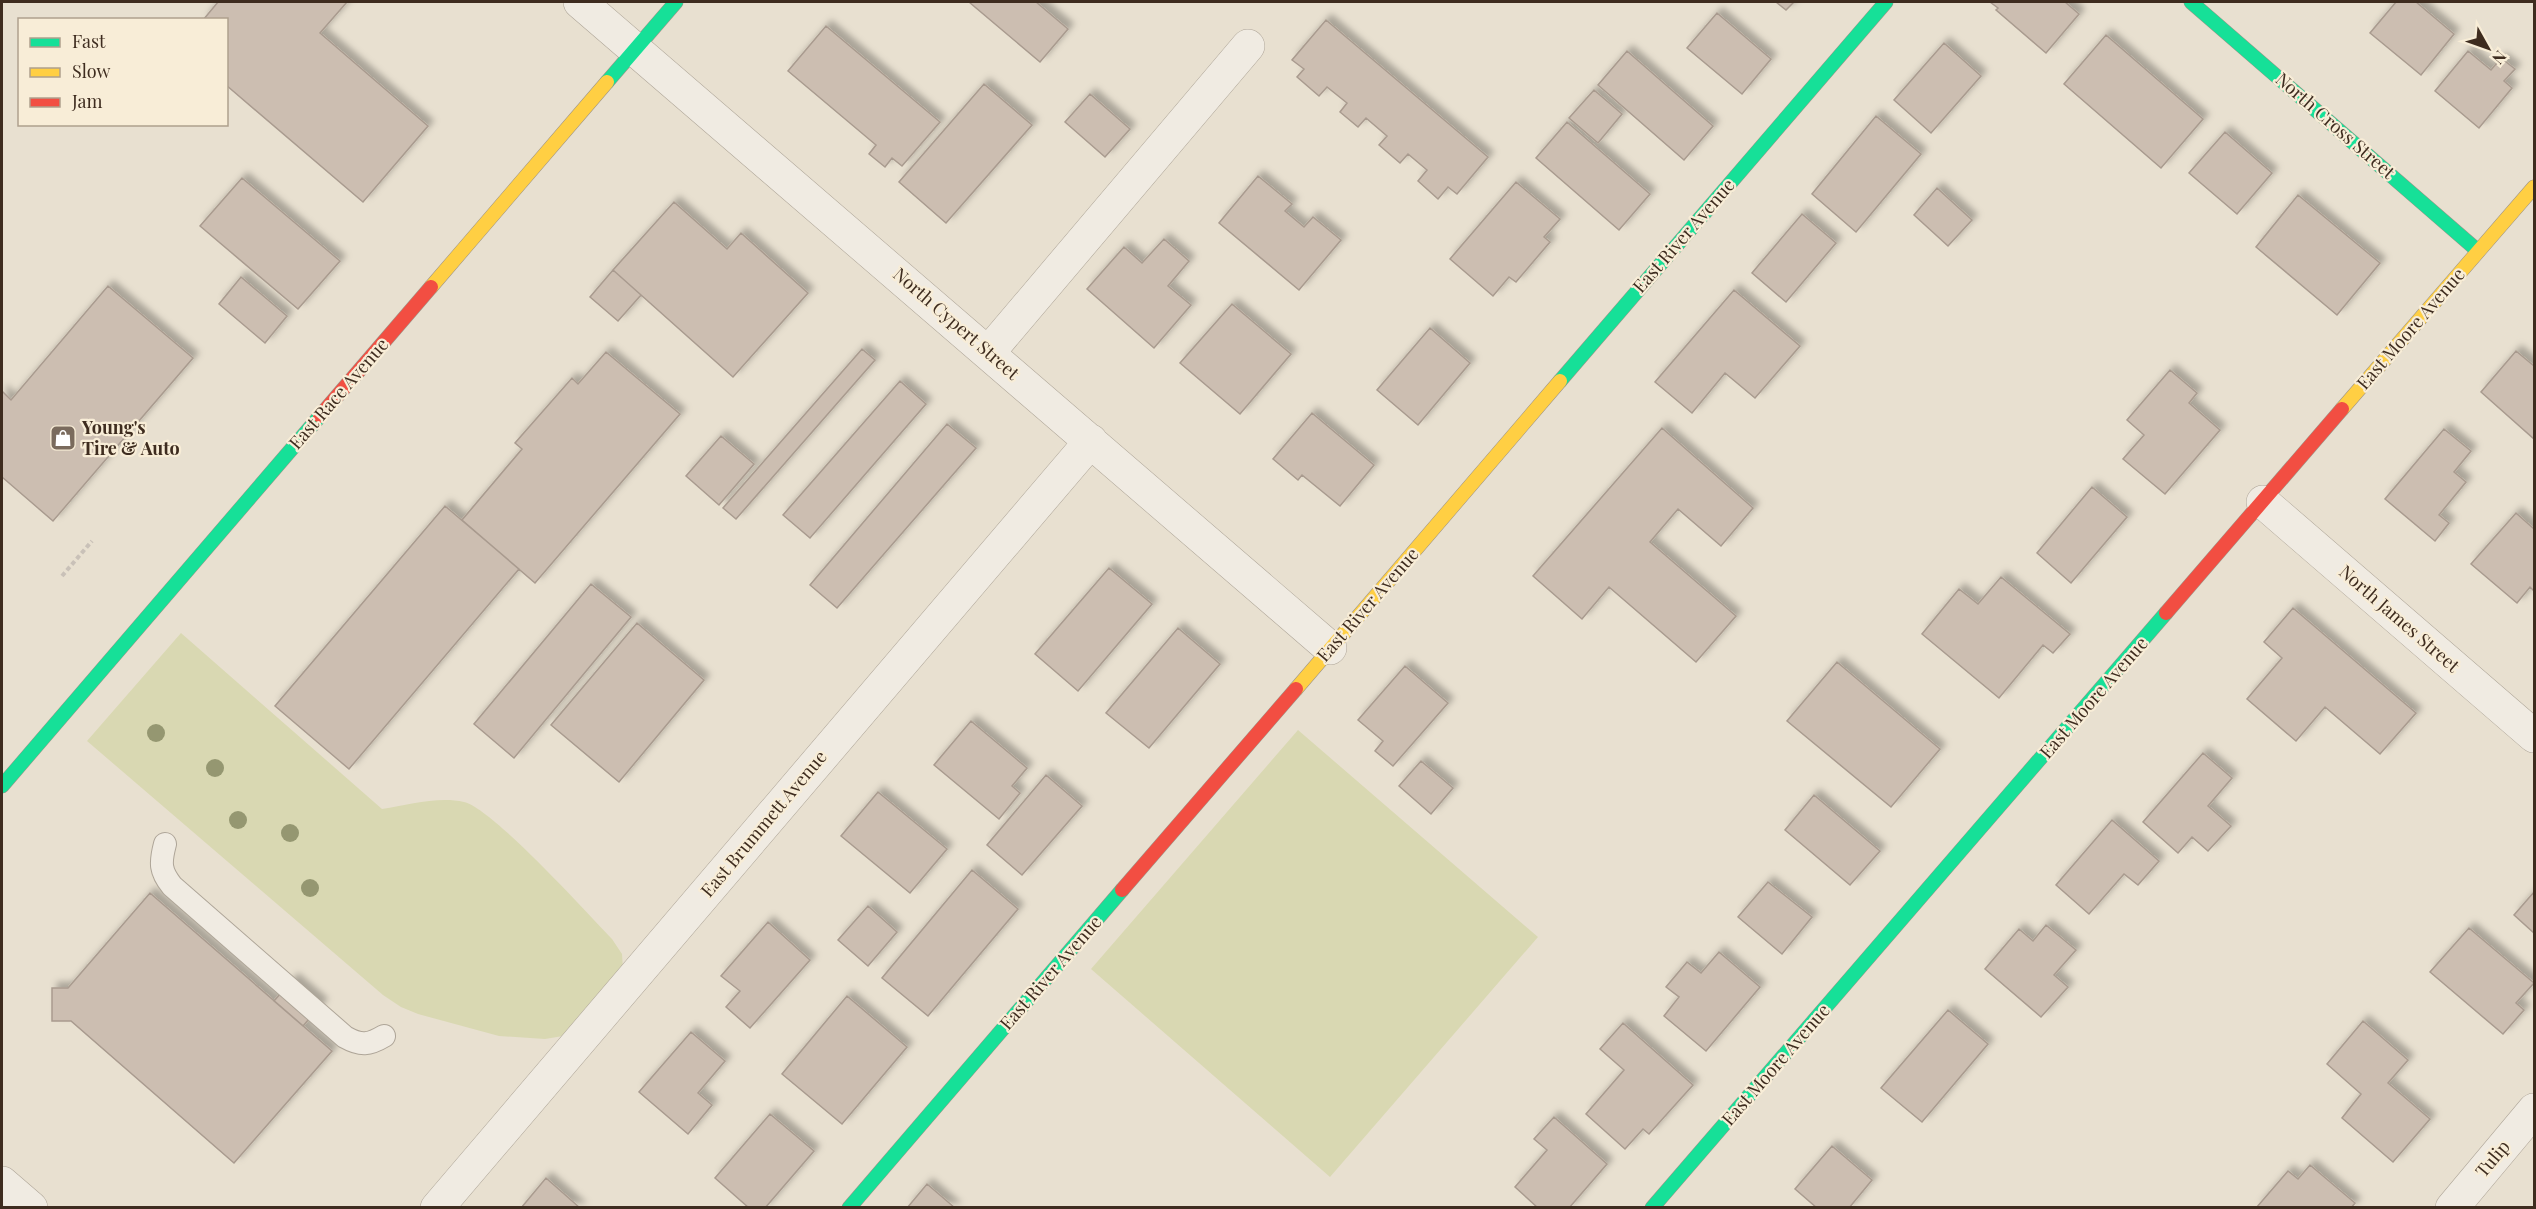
<svg xmlns="http://www.w3.org/2000/svg" width="2536" height="1209" font-family="'Playfair Display',serif">
<style>
.green{fill:#d9d8b2}
.building{fill:#ccbeb1;stroke:#a99b8f;stroke-width:1.5;filter:url(#shadow)}
.lines{fill:none;stroke-linecap:round;stroke-linejoin:round}
.lane-casing{stroke:#aea598;stroke-width:24}
.street-casing{stroke:#aea598;stroke-width:34}
.fast-casing{stroke:#9d9488;stroke-width:15}
.slow-casing{stroke:#9d9488;stroke-width:15}
.jam-casing{stroke:#9d9488;stroke-width:15}
.path{stroke:#c9c1b8;stroke-width:4;stroke-dasharray:4.5 3;stroke-linecap:butt}
.lane{stroke:#f0ebe2;stroke-width:22}
.street{stroke:#f0ebe2;stroke-width:33}
.fast{stroke:#16e098;stroke-width:14}
.slow{stroke:#ffcf43;stroke-width:14}
.jam{stroke:#f24e42;stroke-width:14}
.tree{fill:#959771}
.labels{text-anchor:middle;stroke-width:4.5;stroke-linejoin:round;paint-order:stroke}
.street-label{font-size:18px;fill:#3e2c1f;stroke:#f8edd7}
.poi-label{font-size:18px;font-weight:bold;fill:#3e2c1f;stroke:#f8edd7;text-anchor:start}
</style>
<defs>
<filter id="shadow"><feDropShadow dx="5.5" dy="-5.5" stdDeviation="3" flood-color="#0004"/></filter>
</defs>
<rect width="100%" height="100%" fill="#e8e0d0"/>
<!-- green -->
<path class="green" d="M181,633L382,809C409,805 438,796 464,802C492,808 587,913 612,939L622,954L623,969L563,1036L545,1039L499,1036L418,1014L401,1007L383,995L87,741Z
M1298,730L1538,937L1330,1177L1091,969Z"/>
<!-- building -->
<path class="building" d="M218,2H347L320,33L428,126L363,202L226,85V20H203Z
M969,2H1036L1068,29L1040,62Z
M1776,2H1794L1786,10Z
M1990,2H2065L2079,14L2046,53L1996,10L1998,8Z
M2396,2H2416L2454,34L2421,75L2370,33Z
M1717,13L1771,59L1742,94L1687,48Z
M1326,20L1488,157L1457,194L1448,187L1438,199L1418,181L1427,170L1408,154L1400,163L1379,145L1387,136L1366,118L1358,127L1340,112L1347,103L1327,87L1319,96L1297,77L1304,69L1292,60Z
M826,26L940,122L902,166L892,158L885,167L869,154L876,145L788,71Z
M2106,35L2203,119L2161,168L2064,84Z
M1944,43L1981,76L1931,133L1894,100Z
M1627,51L1713,126L1684,160L1598,85Z
M2468,51L2491,70L2501,58L2515,69L2504,81L2512,88L2479,128L2435,91Z
M984,84L1032,125L946,223L899,182Z
M1594,90L1622,114L1598,143L1569,118Z
M1090,94L1130,129L1105,157L1065,122Z
M1876,116L1921,154L1856,232L1812,194Z
M1567,122L1650,194L1619,230L1536,158Z
M2225,132L2272,173L2237,214L2189,173Z
M1258,176L1292,204L1285,211L1304,227L1313,217L1341,240L1299,290L1219,223Z
M242,178L340,261L298,309L200,226Z
M1516,182L1560,219L1544,237L1550,242L1516,282L1509,277L1493,296L1450,259Z
M1937,188L1972,220L1948,246L1914,215Z
M2298,195L2380,263L2337,315L2256,247Z
M674,202L727,249L741,233L808,293L733,377L613,270Z
M1802,214L1836,243L1786,302L1752,273Z
M1164,239L1189,261L1168,286L1191,305L1154,348L1087,289L1124,247L1142,263Z
M613,270L641,295L618,321L590,297Z
M241,277L287,316L265,343L219,304Z
M108,286L193,358L53,521L2,477V391L11,400Z
M1734,290L1800,346L1755,398L1725,373L1692,413L1655,382Z
M1232,304L1291,354L1240,414L1180,363Z
M1430,328L1470,363L1418,425L1377,390Z
M862,349L875,360L736,519L723,508Z
M2516,351L2534,366V439L2481,392Z
M606,352L680,414L535,583L462,520L522,449L515,443L572,378L578,384Z
M2170,370L2197,393L2189,403L2220,430L2165,494L2123,459L2144,435L2127,420Z
M900,381L926,404L810,538L783,515Z
M1312,413L1374,465L1340,506L1302,475L1298,480L1273,459Z
M947,424L976,448L837,608L810,585Z
M1662,428L1753,508L1721,546L1678,509L1650,542L1736,616L1696,662L1609,587L1582,619L1533,576Z
M2444,429L2471,451L2454,472L2466,482L2439,515L2449,523L2435,541L2385,499Z
M721,436L754,464L719,505L686,476Z
M2092,487L2127,517L2071,583L2037,553Z
M445,506L519,569L349,769L275,706Z
M2516,513L2534,529V591L2530,587L2517,603L2471,564Z
M1109,568L1152,604L1078,691L1035,654Z
M2001,577L2070,634L2053,653L2043,645L1999,698L1922,634L1959,589L1978,604Z
M591,584L631,617L514,758L474,724Z
M2293,608L2416,713L2380,754L2325,707L2296,741L2247,699L2282,658L2264,642Z
M637,623L704,680L619,782L551,725Z
M1178,628L1220,664L1149,748L1106,713Z
M1837,662L1940,749L1891,807L1787,721Z
M1405,666L1448,703L1393,766L1375,751L1383,741L1358,720Z
M971,721L1027,768L1012,786L1020,793L999,819L934,765Z
M2203,753L2232,778L2208,806L2231,826L2208,851L2192,837L2178,853L2143,822Z
M1421,761L1453,788L1431,814L1399,786Z
M1046,775L1082,806L1022,875L987,845Z
M878,792L947,849L910,893L841,836Z
M1814,795L1880,851L1850,885L1785,830Z
M2112,820L2159,861L2138,885L2124,874L2089,914L2056,885Z
M972,870L1018,909L928,1016L882,978Z
M1768,882L1812,917L1782,954L1738,917Z
M2534,892V933L2514,915Z
M150,893L332,1051L234,1163L71,1021H52V988H68Z
M868,906L897,932L868,966L838,940Z
M768,922L810,960L750,1028L726,1007L740,991L721,976Z
M2046,925L2076,950L2054,975L2068,987L2041,1017L1985,969L2019,929L2033,941Z
M2469,928L2534,983L2516,1003L2524,1010L2503,1034L2430,972Z
M1719,952L1760,987L1706,1051L1664,1016L1679,997L1666,987L1687,962L1701,973Z
M293,979L322,1004L303,1026L274,1001Z
M847,996L907,1047L842,1124L782,1074Z
M1948,1010L1988,1044L1922,1122L1881,1088Z
M2363,1021L2408,1060L2388,1083L2430,1119L2393,1162L2342,1118L2361,1094L2327,1064Z
M1623,1023L1693,1085L1649,1134L1643,1129L1625,1149L1586,1114L1624,1070L1600,1049Z
M691,1032L725,1061L698,1093L712,1105L688,1134L639,1092Z
M770,1114L814,1151L765,1208H749L715,1178Z
M1554,1117L1607,1164L1569,1208H1538L1515,1187L1547,1150L1534,1139Z
M1832,1146L1872,1180L1849,1208H1817L1795,1189Z
M2310,1165L2355,1203L2351,1208H2256L2288,1171L2298,1179Z
M546,1178L580,1208H521Z
M927,1184L955,1208H907Z"/>
<g class="lines">
<!-- lane casing -->
<g class="lane-casing">
<path id="lane" d="M165,844C160,863 160,871 172,886L345,1037C361,1046 369,1045 384,1036"/>
</g>
<!-- street casing -->
<g class="street-casing">
<path id="street" d="M580,2L1330,648
M988,353L1248,46
M2263,502L2534,736
M2,1183L31,1208
M437,1208L1091,441
M2452,1208L2534,1110"/>
</g>
<!-- fast casing -->
<g class="fast-casing">
<path id="fast" d="M2191,2L2478,251
M607,82L676,2
M1560,381L1886,2
M2,786L320,416
M849,1208L1122,890
M1652,1208L2166,613"/>
</g>
<!-- slow casing -->
<g class="slow-casing">
<path id="slow" d="M431,287L607,82
M2342,409L2534,187
M1296,689L1560,381"/>
</g>
<!-- jam casing -->
<g class="jam-casing">
<path id="jam" d="M320,416L431,287
M2166,613L2342,409
M1122,890L1296,689"/>
</g>
<!-- path -->
<path class="path" d="M62,576L92,541"/>
<!-- lane -->
<use href="#lane" class="lane"/>
<!-- street -->
<use href="#street" class="street"/>
<!-- fast -->
<use href="#fast" class="fast"/>
<!-- slow -->
<use href="#slow" class="slow"/>
<!-- jam -->
<use href="#jam" class="jam"/>
</g>
<!-- trees -->
<g class="tree">
<circle cx="156" cy="733" r="9"/>
<circle cx="215" cy="768" r="9"/>
<circle cx="238" cy="820" r="9"/>
<circle cx="290" cy="833" r="9"/>
<circle cx="310" cy="888" r="9"/>
</g>
<!-- icons -->
<defs>
<g id="shop-square" transform="scale(1.35)"><rect x="-9" y="-9" width="18" height="18" rx="4" fill="#7a6b5d" stroke="#f8edd7"/><path d="M-5-2.5h2.3a2.7 3.5 0 0 1 5.4 0H5L5.5 6h-11ZM-1.5-2.5h3a1.5 2.3 0 0 0-3 0Z" fill="#fff"/></g>
</defs>
<g fill-rule="evenodd">
<use href="#shop-square" x="63" y="438"/>
</g>
<g class="labels">
<!-- street labels -->
<g class="street-label">
<text transform="translate(2335 126) rotate(41)" y="6">North Cross Street</text>
<text transform="translate(1684 236) rotate(-49)" y="6">East River Avenue</text>
<text transform="translate(956 324) rotate(41)" y="6">North Cypert Street</text>
<text transform="translate(2411 329) rotate(-49)" y="6">East Moore Avenue</text>
<text transform="translate(339 394) rotate(-49)" y="6">East Race Avenue</text>
<text transform="translate(1368 605) rotate(-49)" y="6">East River Avenue</text>
<text transform="translate(2399 619) rotate(41)" y="6">North James Street</text>
<text transform="translate(2094 698) rotate(-49)" y="6">East Moore Avenue</text>
<text transform="translate(764 824) rotate(-50)" y="6">East Brummett Avenue</text>
<text transform="translate(1051 973) rotate(-49)" y="6">East River Avenue</text>
<text transform="translate(1776 1065) rotate(-49)" y="6">East Moore Avenue</text>
<text transform="translate(2493 1159) rotate(-50)" y="6">Tulip</text>
</g>
<!-- poi labels -->
<g class="poi-label">
<text x="82" y="434">Young's<tspan x="82" dy="21">Tire &amp; Auto</tspan></text>
</g>
</g>
<!-- border -->
<rect width="2536" height="1209" fill="none" stroke="#3e2c1f" stroke-width="6"/>
<!-- legend -->
<rect x="18" y="18" width="210" height="108" fill="#f8edd7" stroke="#aea08d" stroke-width="1.5"/>
<rect x="30" y="38" width="30" height="9" fill="#16e098" stroke="#aea08d" stroke-width="1.5"/>
<text x="72" y="48" font-size="18" fill="#3e2c1f">Fast</text>
<rect x="30" y="68" width="30" height="9" fill="#ffcf43" stroke="#aea08d" stroke-width="1.5"/>
<text x="72" y="78" font-size="18" fill="#3e2c1f">Slow</text>
<rect x="30" y="98" width="30" height="9" fill="#f24e42" stroke="#aea08d" stroke-width="1.5"/>
<text x="72" y="108" font-size="18" fill="#3e2c1f">Jam</text>
<!-- north arrow -->
<g transform="translate(2488 48) rotate(130)" stroke="#f8edd7" stroke-width="4.5" paint-order="stroke">
<path d="M0-4.5L10 22L0 15L-10 22Z" fill="#3e2c1f"/>
<text y="-9" font-size="16" font-weight="bold" text-anchor="middle" fill="#3e2c1f">N</text>
</g>
</svg>
